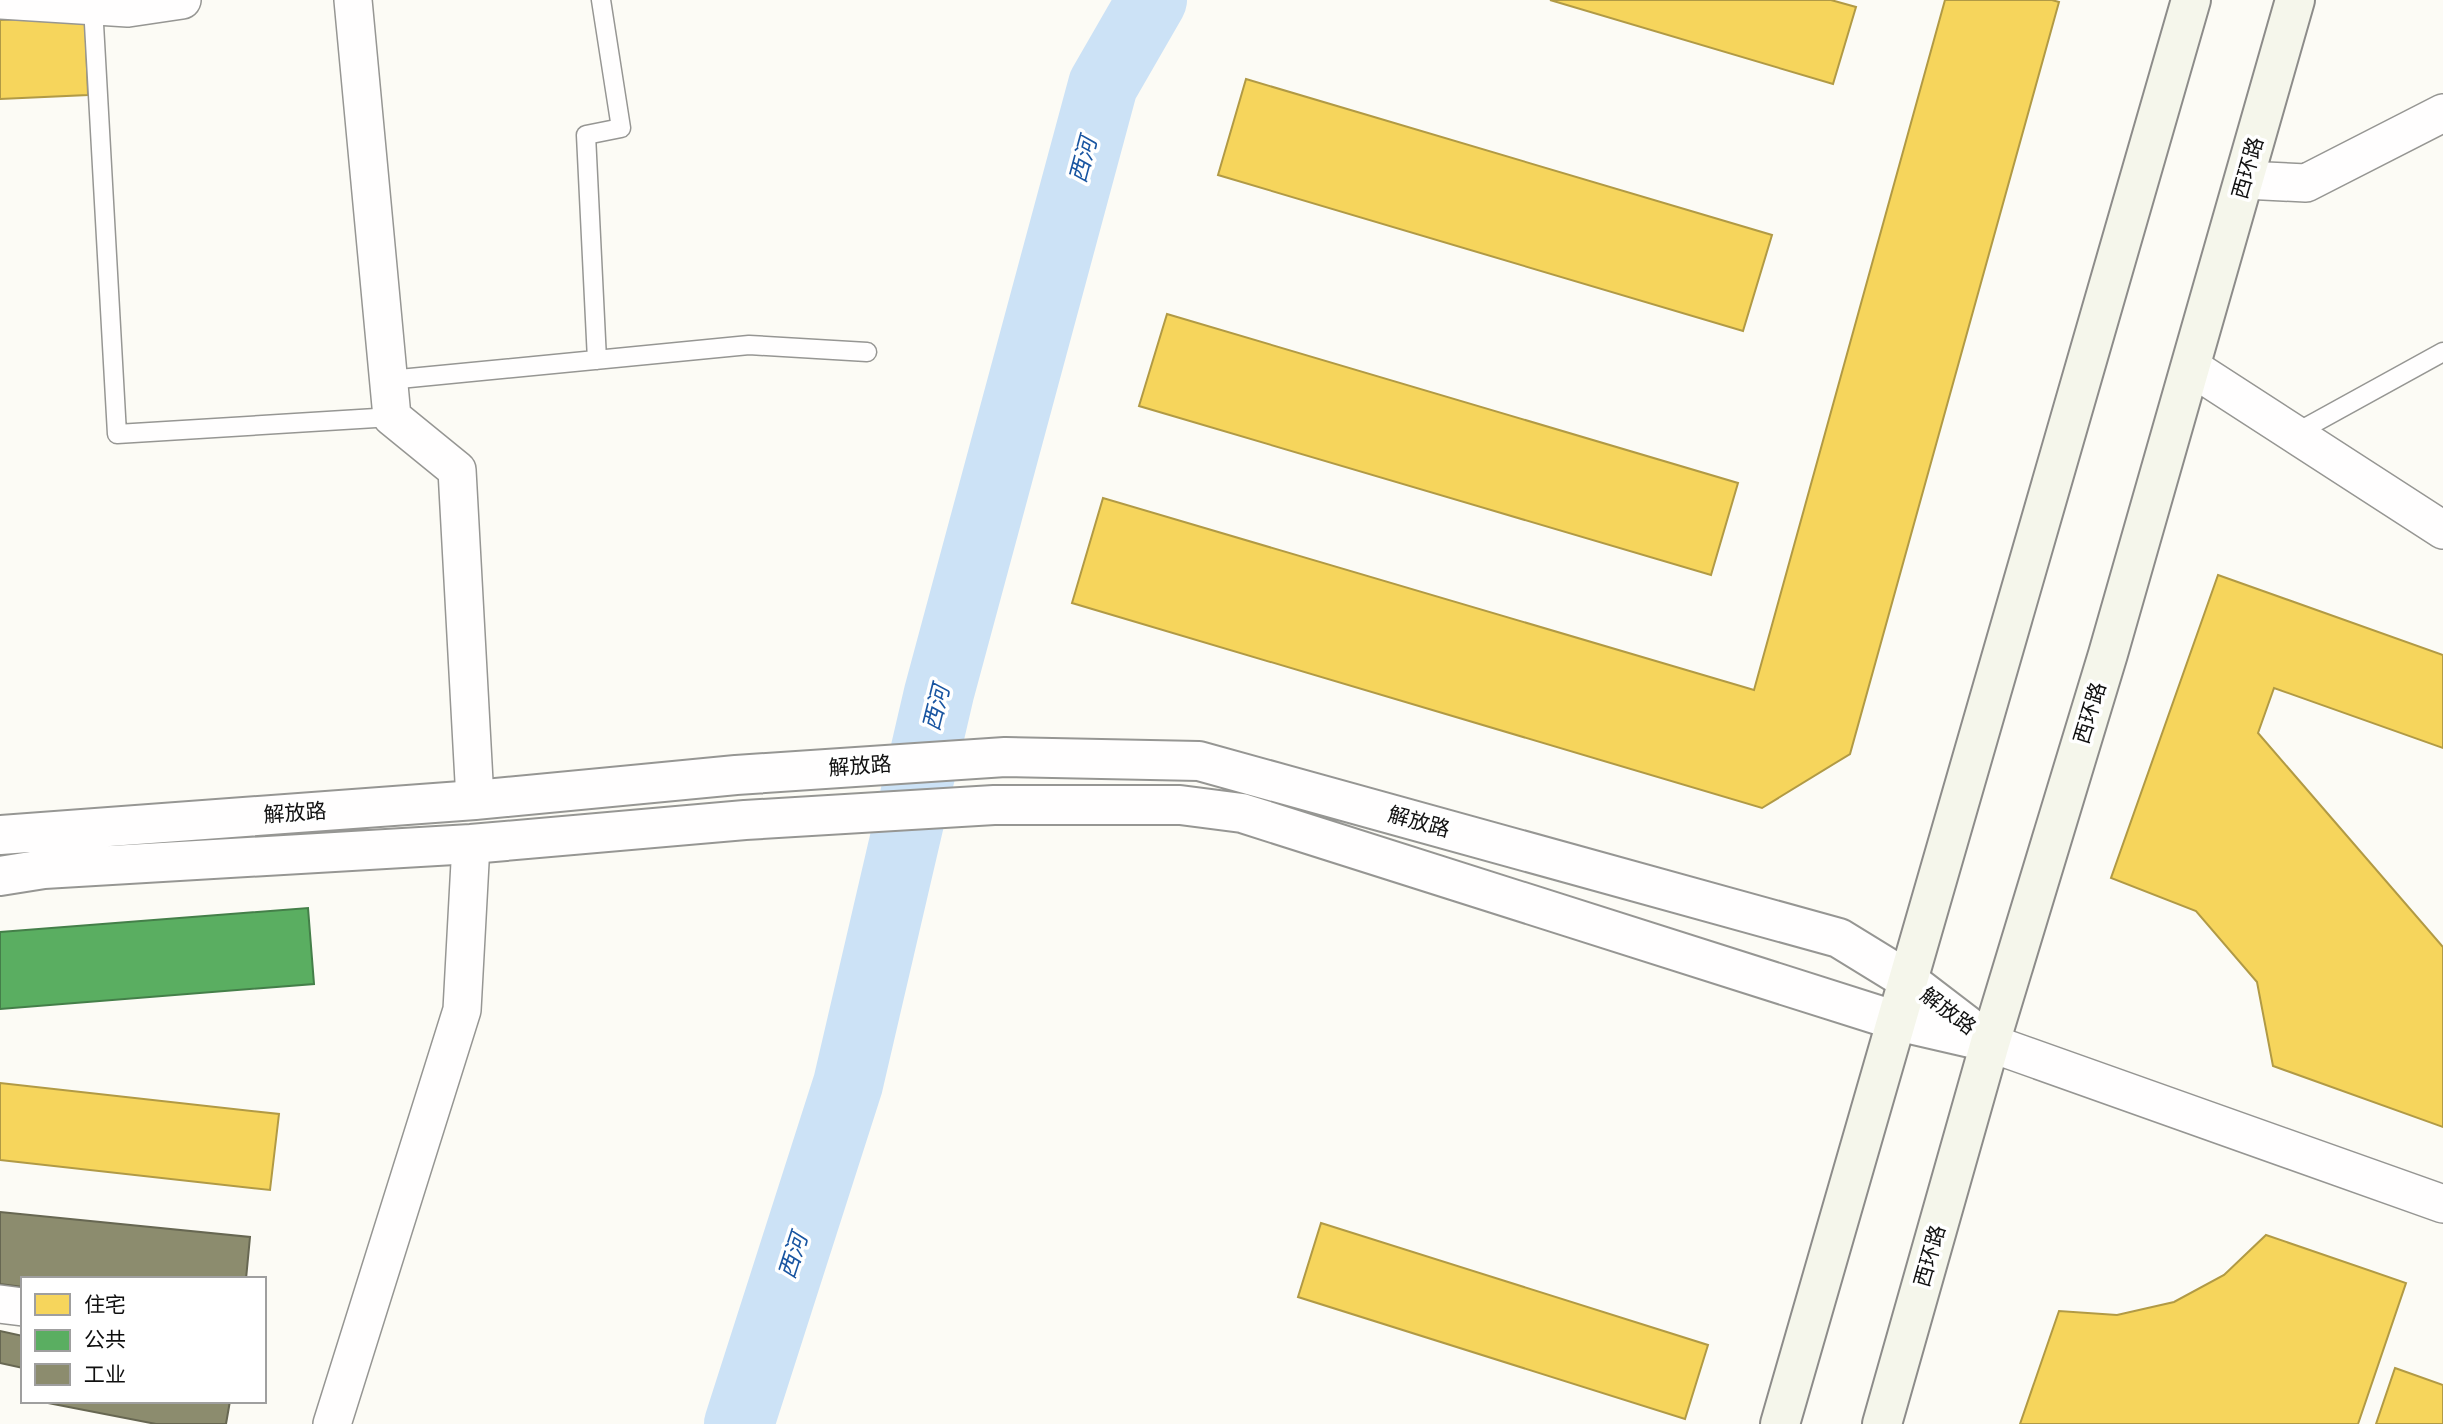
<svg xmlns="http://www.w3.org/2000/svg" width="2443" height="1424" font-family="'Roboto Serif','Noto Sans SC',serif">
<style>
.homes{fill:#f6d55c;stroke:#b19a45;stroke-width:2}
.public{fill:#5aae61;stroke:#447f49;stroke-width:2}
.industry{fill:#8c8c6e;stroke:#676752;stroke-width:2}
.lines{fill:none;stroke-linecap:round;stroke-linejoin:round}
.river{stroke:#cce2f6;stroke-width:70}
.service-casing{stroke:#969693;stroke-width:21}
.minor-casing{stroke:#969693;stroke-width:40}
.tertiary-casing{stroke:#969693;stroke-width:42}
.secondary-casing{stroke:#8d8c8a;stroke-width:42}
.service{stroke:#fffefe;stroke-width:18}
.minor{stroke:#fffefe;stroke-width:37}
.tertiary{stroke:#fffefe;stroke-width:38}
.secondary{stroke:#f5f6eb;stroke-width:38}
.labels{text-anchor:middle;stroke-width:7;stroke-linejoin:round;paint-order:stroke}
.street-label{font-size:21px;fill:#101010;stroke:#fff}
.water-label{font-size:23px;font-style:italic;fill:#1955a1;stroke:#fff}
</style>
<rect width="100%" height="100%" fill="#fcfbf5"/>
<!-- homes -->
<path class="homes" d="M1550,0H1831L1856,7L1833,84Z
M1945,0H2052L2059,2L1850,754L1762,808L1072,603L1103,498L1754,690Z
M85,17L88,95L0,99V20Z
M1246,79L1772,235L1743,331L1218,175Z
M1167,314L1738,483L1711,575L1139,406Z
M2218,575L2443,655V748L2274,688L2258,733L2443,947V1127L2273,1066L2257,982L2196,911L2111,878Z
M0,1083L279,1114L270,1190L0,1160Z
M1321,1223L1708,1345L1685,1419L1298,1297Z
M2266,1235L2406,1283L2358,1424H2020L2059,1311L2117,1315L2174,1302L2224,1275Z
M2395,1368L2443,1385V1424H2376Z"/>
<!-- public -->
<path class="public" d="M308,908L314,984L0,1009V932Z"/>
<!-- industry -->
<path class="industry" d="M0,1212L250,1237L246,1279H23V1287L0,1284Z
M0,1331L23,1336V1368L0,1363Z
M49,1401H230L226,1424H156L48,1403Z"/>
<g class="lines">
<!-- river -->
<path class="river" d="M739,1424L848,1084L939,693L1103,85L1152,0"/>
<!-- service casing -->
<g class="service-casing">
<path id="service" d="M93,6L117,434L392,417
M597,360L586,135L621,128L601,0
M389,380L749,345L867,352
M2294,434L2443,352"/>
</g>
<!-- minor casing -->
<g class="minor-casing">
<path id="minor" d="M0,0L128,8L182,0
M353,0L392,417L457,470L475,800
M2244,180L2306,183L2443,113
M2191,367L2443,530
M1990,1043L2443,1204
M0,1304L23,1307
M332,1424L462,1010L471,844"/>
</g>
<!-- tertiary casing -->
<g class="tertiary-casing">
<path id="tertiary" d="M0,835L475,800L736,775L1005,757L1199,761L1839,938L1909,981L1990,1043
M0,876L44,869L471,844L745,820L994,805H1180L1242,813L1897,1021L1975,1039"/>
</g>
<!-- secondary casing -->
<g class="secondary-casing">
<path id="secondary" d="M1780,1424L2191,0
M1882,1424L1990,1043L2108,654L2295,0"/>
</g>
<!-- service -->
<use href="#service" class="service"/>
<!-- minor -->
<use href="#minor" class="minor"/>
<!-- tertiary -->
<use href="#tertiary" class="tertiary"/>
<!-- secondary -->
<use href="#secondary" class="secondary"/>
</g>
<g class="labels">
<!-- street labels -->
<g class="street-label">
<text transform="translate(2248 168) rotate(-74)" y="7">西环路</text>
<text transform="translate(2090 713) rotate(-73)" y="7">西环路</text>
<text transform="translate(860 766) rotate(-4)" y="7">解放路</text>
<text transform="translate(295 813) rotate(-4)" y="7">解放路</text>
<text transform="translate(1419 822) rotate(15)" y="7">解放路</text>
<text transform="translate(1948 1011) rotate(37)" y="7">解放路</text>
<text transform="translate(1930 1256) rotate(-74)" y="7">西环路</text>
</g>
<!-- water labels -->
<g class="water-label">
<text transform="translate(1083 160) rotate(-75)" y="8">西河</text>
<text transform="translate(936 708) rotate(-76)" y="8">西河</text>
<text transform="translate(793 1256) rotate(-72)" y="8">西河</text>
</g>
</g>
<!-- legend -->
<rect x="21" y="1277" width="245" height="126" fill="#ffffff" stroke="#9f9f9f" stroke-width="2"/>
<rect x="35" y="1294" width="35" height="21" fill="#f6d55c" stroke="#9f9f9f" stroke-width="2"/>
<text x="84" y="1312" font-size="21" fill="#101010">住宅</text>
<rect x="35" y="1330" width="35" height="21" fill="#5aae61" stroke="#9f9f9f" stroke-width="2"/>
<text x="84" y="1347" font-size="21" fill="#101010">公共</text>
<rect x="35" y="1364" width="35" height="21" fill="#8c8c6e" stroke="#9f9f9f" stroke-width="2"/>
<text x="84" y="1382" font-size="21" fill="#101010">工业</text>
</svg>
